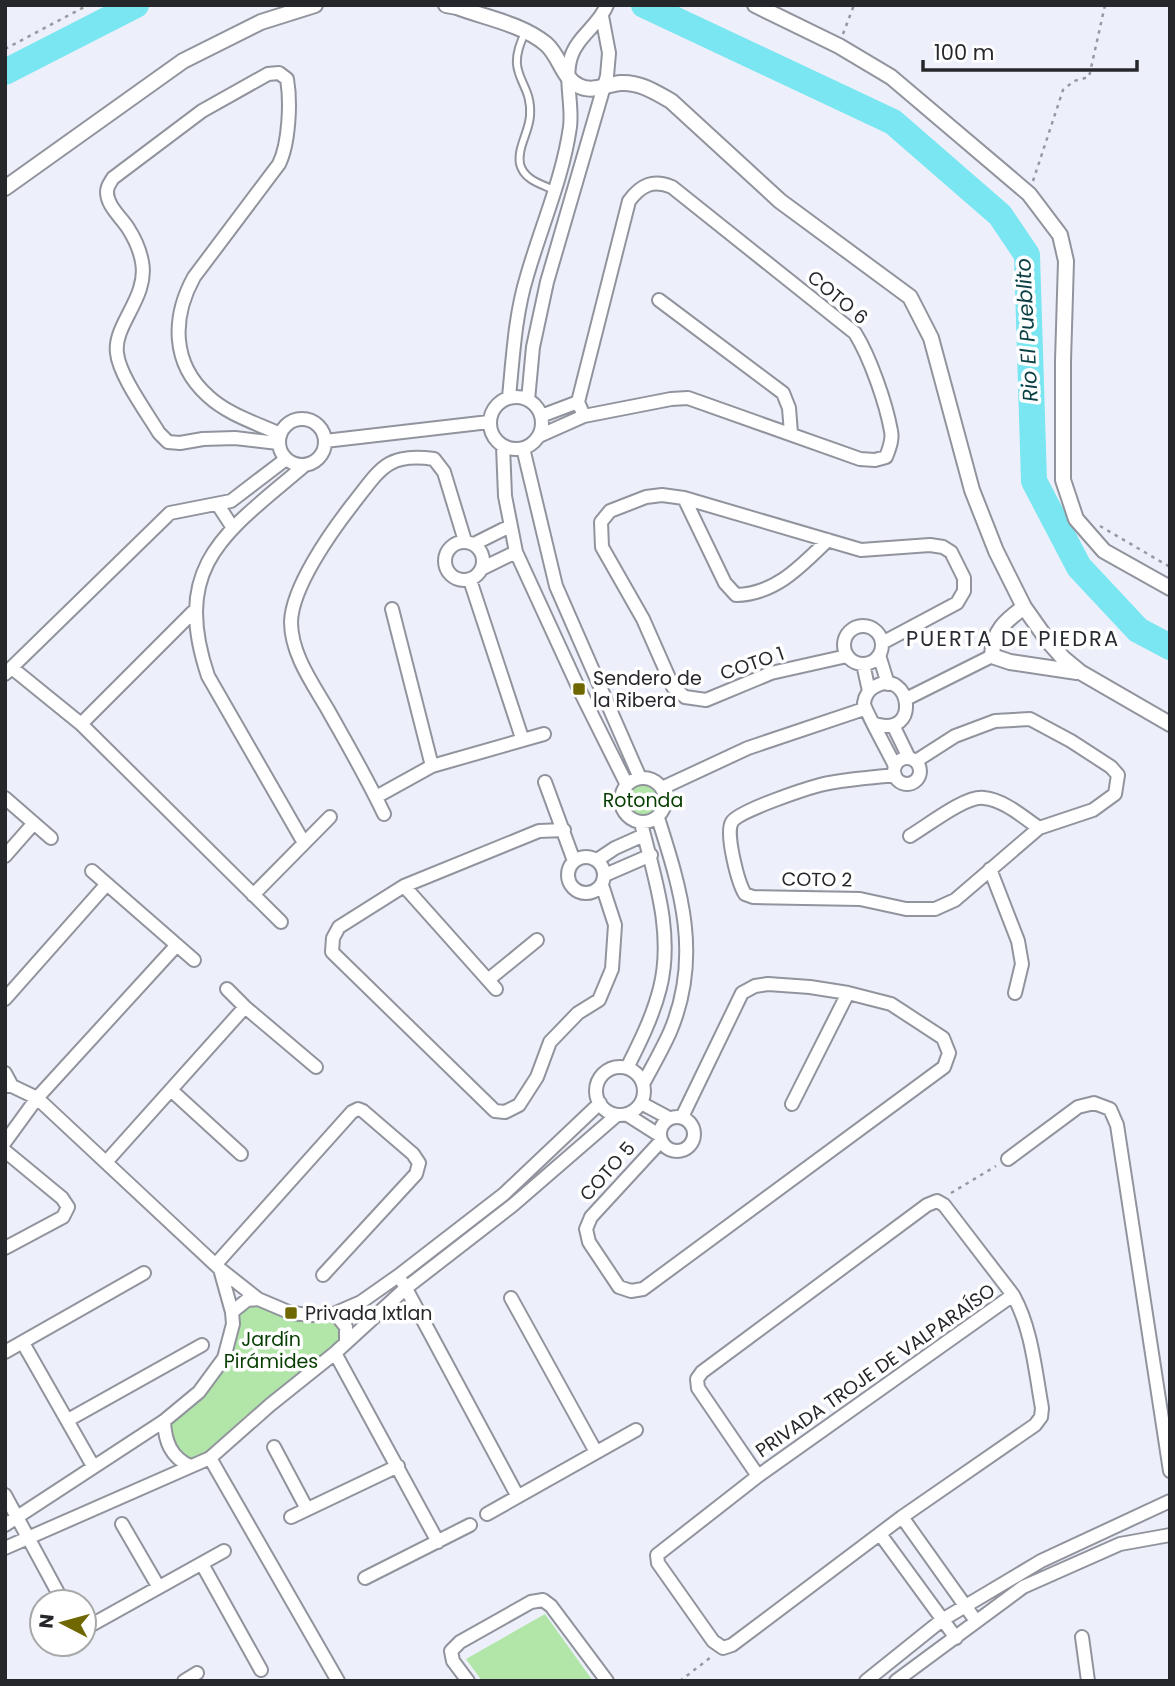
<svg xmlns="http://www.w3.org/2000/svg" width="1175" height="1686" font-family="Poppins,sans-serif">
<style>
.green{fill:#b2e6a9}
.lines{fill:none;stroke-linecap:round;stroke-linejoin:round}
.river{stroke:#79e6f2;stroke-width:26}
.service-casing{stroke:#91949d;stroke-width:10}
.minor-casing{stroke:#91949d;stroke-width:16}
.tertiary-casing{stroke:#91949d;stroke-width:18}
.path{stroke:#9799a0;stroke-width:2.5;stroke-dasharray:3.5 5;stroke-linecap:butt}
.service{stroke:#fff;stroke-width:6}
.minor{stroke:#fff;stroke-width:12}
.tertiary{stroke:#fff;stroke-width:14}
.poi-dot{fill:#6f6700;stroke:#fff;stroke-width:2.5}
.labels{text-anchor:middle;stroke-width:7;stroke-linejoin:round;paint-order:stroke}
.street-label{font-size:19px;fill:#26272b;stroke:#fff}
.poi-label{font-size:19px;fill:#26272b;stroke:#fff;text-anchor:start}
.park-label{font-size:19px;fill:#063d00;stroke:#fff}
.water-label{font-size:21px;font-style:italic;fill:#0a3f44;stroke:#fff}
.neighbourhood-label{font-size:21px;letter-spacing:2px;fill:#292b33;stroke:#fff}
</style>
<rect width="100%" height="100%" fill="#edf0fa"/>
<!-- green -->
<path class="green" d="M621 800a22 22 0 1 1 44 0a22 22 0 1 1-44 0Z
M247,1300L291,1313L338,1318L346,1341L190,1466L178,1460L164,1421L224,1359L232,1312Z
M545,1614L593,1681H482L466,1659Z"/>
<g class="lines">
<!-- river -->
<path class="river" d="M644,5L893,122L1000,215L1027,255L1034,481L1079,567L1138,630L1170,647
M5,72L136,5"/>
<!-- service casing -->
<g class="service-casing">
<path id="service" d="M526,31C502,77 533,79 530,116C529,132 517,148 520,164C524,180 541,184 554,190"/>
</g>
<!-- minor casing -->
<g class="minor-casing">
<path id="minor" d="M659,300L783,393L789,408L791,433
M490 423a26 26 0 1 1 52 0a26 26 0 1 1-52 0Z
M509,397C513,357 515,315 527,276C541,227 563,177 570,127C573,105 564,79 571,57C577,37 599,25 607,5
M528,400L533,347L547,282L607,76L609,53L602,16
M541,416L578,402
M279 442a23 23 0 1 1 46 0a23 23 0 1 1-46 0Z
M539,436L584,416L671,399L688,398L860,459L875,460L886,457C889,449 893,440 891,431C886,403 870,357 855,333L672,187C653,179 641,185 629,201L578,402L584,416
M325,441L489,422
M278,443L235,438L203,439L180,443L168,442L159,433C147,413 119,375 117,353C113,325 149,297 142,262C140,250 135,239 128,228C121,217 107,206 107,192C107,186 110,183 113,178L202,111L268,74L279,73L287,79C291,102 289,144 279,164L194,277C172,317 171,363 208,396C227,414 256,423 280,434
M503,446L505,496L516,552L579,689L627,785
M523,448L556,586L640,778
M684,498L725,583L736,595C776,594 801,566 828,540
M218,505L233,528
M445 561a19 19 0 1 1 38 0a19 19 0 1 1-38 0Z
M474,544L510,526
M483,568L516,552
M470,580L522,738
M392,609L432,766
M844 645a19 19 0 1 1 38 0a19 19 0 1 1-38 0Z
M879,655L888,684
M847,656L771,673L706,700L685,697L673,687L643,619L602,547L601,522L610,511L646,497L662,495L684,498L861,550L930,545L943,547L951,552L964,578V591L957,603L882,643
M863,664L869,691
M12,668L81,724L281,922
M5,674L170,513L231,501L286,459
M906,699L992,656
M81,724L195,610
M875,724C922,738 910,668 876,686C869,689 865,696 864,703C864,709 890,755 895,766
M893,725L909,758
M894 771a13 13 0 1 1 26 0a13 13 0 1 1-26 0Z
M895,775C870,778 844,779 820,785C805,789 738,811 732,822C725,833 738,883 745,894L753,897L860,899L906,909H935L955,900L1039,828L1093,810L1115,794L1118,775L1111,767L1071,741L1030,719L995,721L955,736L916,761
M621 800a22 22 0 1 1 44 0a22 22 0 1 1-44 0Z
M545,782L574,861
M662,788L748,748L864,709
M376,797L432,766L544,734
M5,798L51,838
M384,814C367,778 347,744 328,710C313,684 291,654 291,622C292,587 331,532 352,505C380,470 386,452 434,459L444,472L465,541
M564,830L539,831L404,886L339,927L333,938L332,952L495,1111L505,1112L519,1105L537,1077L550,1042L578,1013L599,1000L612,969L615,925L602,885
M910,836C927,826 966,795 984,798C1004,800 1023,817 1039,828
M304,843L208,676C170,563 228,531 305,465
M5,856L34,823
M568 875a18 18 0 1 1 36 0a18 18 0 1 1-36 0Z
M597,860L615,848L644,835
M990,869L1018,941L1022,964L1015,993
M92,871L194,960
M605,875L651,855
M404,886L496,989
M253,895L330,817
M488,980L537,940
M227,989L245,1007L316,1067
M5,999L106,885
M596 1091a24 24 0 1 1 48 0a24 24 0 1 1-48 0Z
M627,1068C640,1042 653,1016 660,988C674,932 654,876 641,823
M5,1073L12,1086
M643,1084C652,1067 662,1050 670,1032C702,957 681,890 658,818
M5,1086H12L37,1098L220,1269L258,1299L291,1313L311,1315H331L361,1302L398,1276L504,1194L600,1103
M171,1090L241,1154
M641,1103L669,1118
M792,1104L848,993
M626,1114L659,1135
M660 1134a17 17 0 1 1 34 0a17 17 0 1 1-34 0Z
M661,1141L591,1217L586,1229L589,1242L619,1287L631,1291L643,1289L944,1067L949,1053L943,1038L891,1004L848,993L810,987L768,984L755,986L742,993L682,1117
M5,1142L37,1098L176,946
M5,1151L62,1198L68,1207L63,1217L5,1248
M1008,1159L1078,1107L1094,1103L1110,1109L1117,1125L1170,1471
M107,1161L245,1007
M216,1264L352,1112L358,1109L363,1111L413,1154L419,1163L416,1174L323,1275
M403,1283L517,1495
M511,1298L596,1452
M232,1312L247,1300L258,1299
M331,1315L338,1317L346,1327V1341
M23,1343L93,1466
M5,1352L144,1273
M335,1353L438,1542
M68,1420L202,1345
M164,1421C165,1442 171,1457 190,1466
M274,1447L307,1509
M210,1458L338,1681
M758,1476L698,1388L697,1379L702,1372L927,1205L937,1201L944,1205L1013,1295C1032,1329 1035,1370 1042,1408L1041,1417L1035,1425L902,1517L732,1645L723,1648L713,1641L658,1563L657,1555L758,1476L1013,1295
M5,1495L63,1602
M487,1514L636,1430
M291,1517L398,1466
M902,1517L976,1621
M122,1524L158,1586
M5,1525L164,1421L199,1392L224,1358L233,1324L232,1312L220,1269
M880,1534L956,1638
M5,1548L210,1458L270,1405L335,1353L406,1288L513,1205L617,1115
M202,1564L261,1670
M365,1578L470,1525
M84,1629L224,1551
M1082,1637L1088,1681
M184,1681L197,1673
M468,1681L453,1661L451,1651L460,1642L531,1602L543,1600L551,1606L607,1681
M866,1681L942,1620L1041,1561L1170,1501
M896,1681L1023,1587L1120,1544L1170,1535"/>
</g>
<!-- tertiary casing -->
<g class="tertiary-casing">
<path id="tertiary" d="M446,5L457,7C486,18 522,24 546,44C560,56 562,78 579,86C593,93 607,84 621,83C640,82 655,92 671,101L780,201L910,297L931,338L972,490L996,551L1024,607L1048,641L1063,658L1080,672L1170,724
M755,5L839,46L891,77L1029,194L1060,235L1066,261L1063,361V480L1076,519L1104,551L1170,588
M5,188L183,61L261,22L315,5
M1024,607C1005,621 993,631 992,656L1010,662L1077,672"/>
</g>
<!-- path -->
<path class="path" d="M843,34L854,5
M5,49L88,5
M1033,181L1063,90L1074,81L1089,77L1105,5
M1100,526L1170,567
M951,1193L996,1166
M680,1681L711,1657"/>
<!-- service -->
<use href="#service" class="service"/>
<!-- minor -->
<use href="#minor" class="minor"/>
<!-- tertiary -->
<use href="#tertiary" class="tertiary"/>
</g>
<!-- markers -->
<g class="poi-dot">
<rect x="572" y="682" width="14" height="14" rx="3.5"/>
<rect x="284" y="1306" width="14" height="14" rx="3.5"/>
</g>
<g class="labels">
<!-- street labels -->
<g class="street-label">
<text transform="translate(838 297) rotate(40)" y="7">COTO 6</text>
<text transform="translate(752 663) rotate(-19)" y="7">COTO 1</text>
<text transform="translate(817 879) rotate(1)" y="7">COTO 2</text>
<text transform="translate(607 1171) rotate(-48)" y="7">COTO 5</text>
<text transform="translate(875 1370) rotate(-35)" y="7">PRIVADA TROJE DE VALPARAÍSO</text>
</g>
<!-- poi labels -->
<g class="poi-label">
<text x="593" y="685">Sendero de<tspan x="593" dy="22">la Ribera</tspan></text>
<text x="305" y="1320">Privada Ixtlan</text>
</g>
<!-- park labels -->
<g class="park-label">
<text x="643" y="807">Rotonda</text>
<text x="271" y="1346">Jardín<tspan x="271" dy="22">Pirámides</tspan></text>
</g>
<!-- water labels -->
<g class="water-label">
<text transform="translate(1027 330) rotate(-93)" y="7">Rio El Pueblito</text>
</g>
<!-- neighbourhood labels -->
<g class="neighbourhood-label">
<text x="1013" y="646">PUERTA DE PIEDRA</text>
</g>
</g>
<!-- border -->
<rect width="1175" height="1686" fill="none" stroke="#26272b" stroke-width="14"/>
<!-- north arrow -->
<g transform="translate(63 1623) rotate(276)"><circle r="33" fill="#ffffff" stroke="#a8a9aa" stroke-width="2"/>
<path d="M0-5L12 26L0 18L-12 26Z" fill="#6f6700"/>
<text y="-10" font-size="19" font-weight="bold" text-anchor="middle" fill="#26272b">N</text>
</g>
<!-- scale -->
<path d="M923 60v10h214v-10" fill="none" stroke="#26272b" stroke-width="3.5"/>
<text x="934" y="60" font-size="21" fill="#26272b" stroke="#ffffff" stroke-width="5" paint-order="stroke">100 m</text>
</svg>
